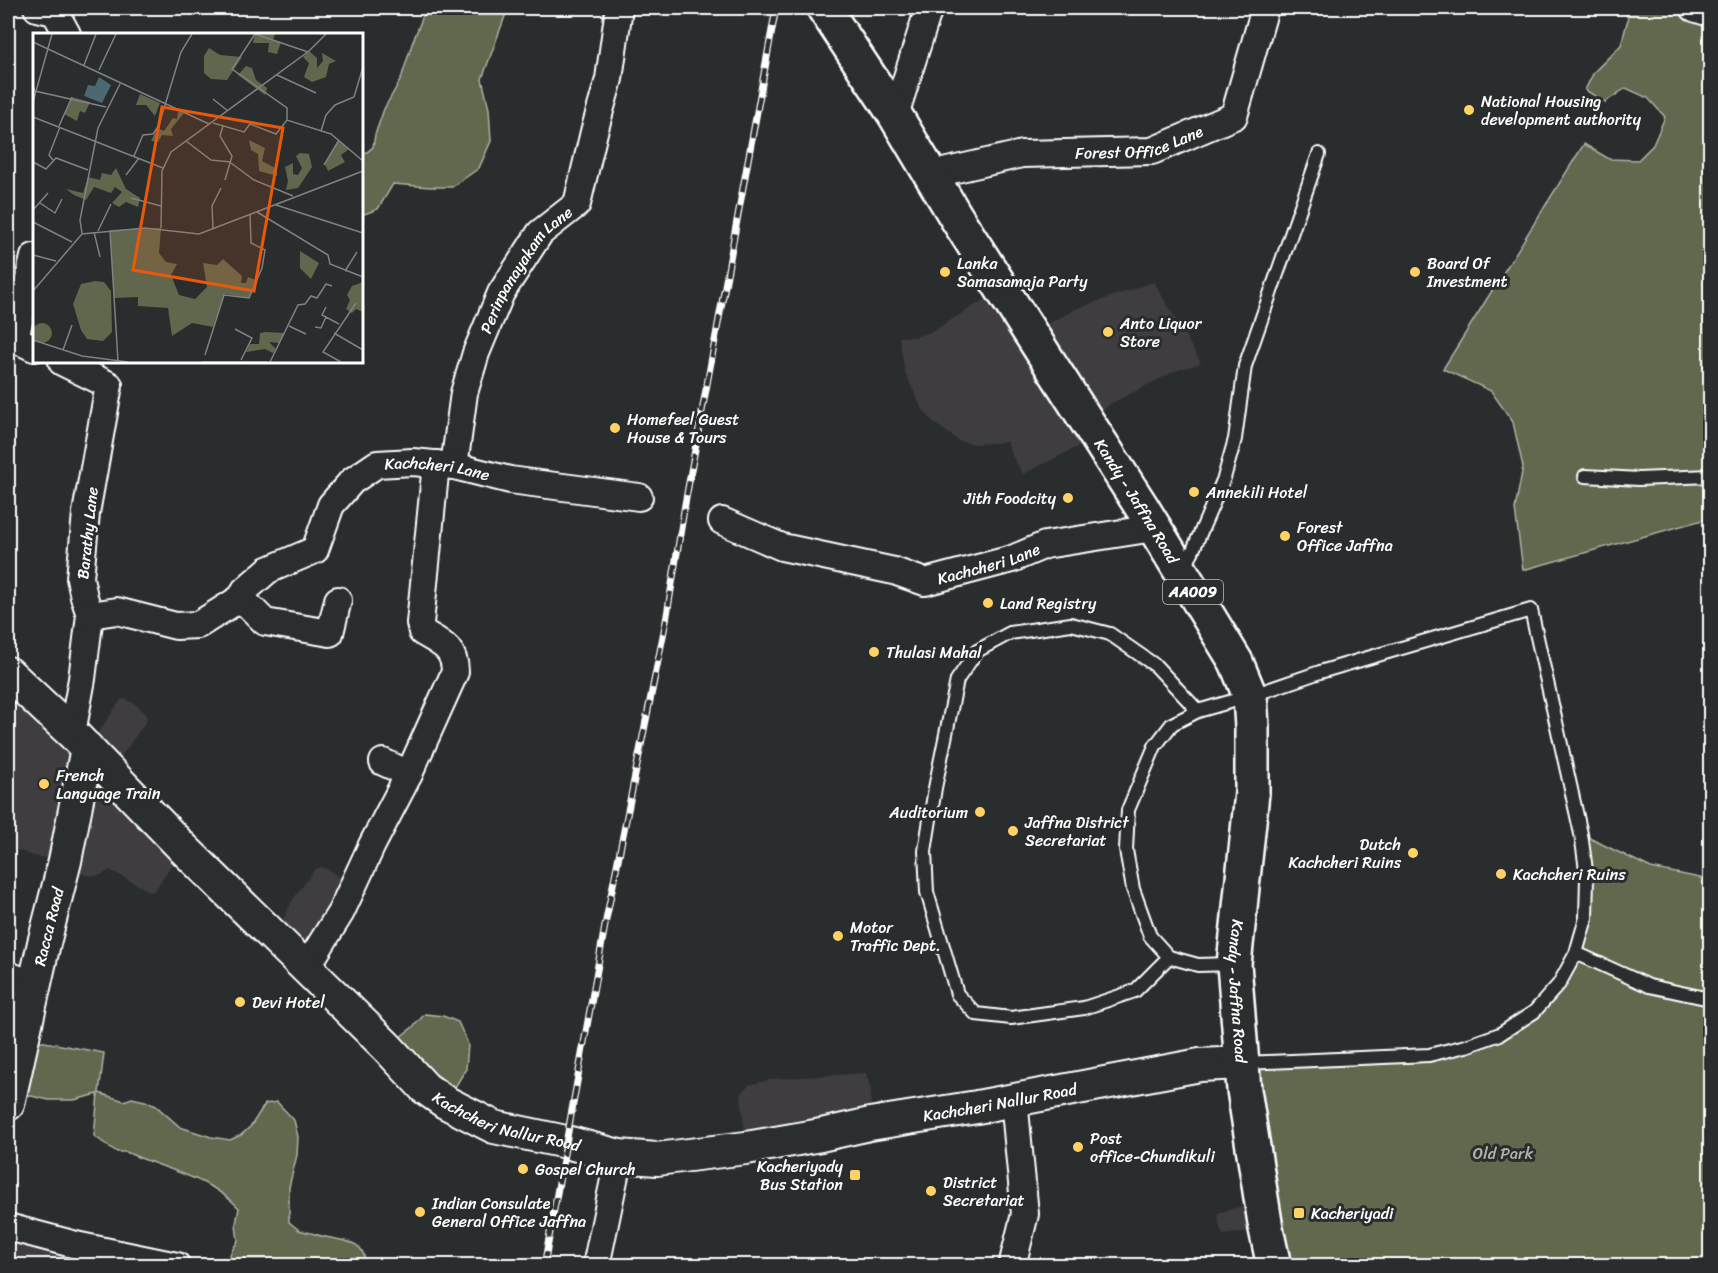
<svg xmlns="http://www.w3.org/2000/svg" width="1718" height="1273" font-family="Sriracha,sans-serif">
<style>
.built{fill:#3f3c3f}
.green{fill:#60674d;stroke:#b0b3a6;stroke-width:1.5}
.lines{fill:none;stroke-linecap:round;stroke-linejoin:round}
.service-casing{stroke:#fff;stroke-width:16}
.minor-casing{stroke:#fff;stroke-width:30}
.tertiary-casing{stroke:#fff;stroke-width:36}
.trunk-casing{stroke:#fff;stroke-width:38}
.service{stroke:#2a2d2e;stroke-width:12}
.minor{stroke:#2a2d2e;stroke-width:26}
.tertiary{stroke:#2a2d2e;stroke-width:32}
.trunk{stroke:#2a2d2e;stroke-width:33}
.rail-casing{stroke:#fff;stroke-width:7}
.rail{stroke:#2a2d2e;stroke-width:4.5;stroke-dasharray:14;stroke-linecap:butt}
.poi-dot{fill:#ffd166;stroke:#2a2d2e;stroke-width:2}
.labels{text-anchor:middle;stroke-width:6;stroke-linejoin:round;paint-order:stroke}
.shield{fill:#2a2d2e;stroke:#bfc0c0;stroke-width:1.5}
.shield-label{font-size:15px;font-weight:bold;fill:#fff}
.poi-label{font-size:16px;fill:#fff;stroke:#2a2d2e;text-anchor:start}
.street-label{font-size:16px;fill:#fff;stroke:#2a2d2e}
.park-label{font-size:16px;fill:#b0b3a6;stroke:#2a2d2e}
.inset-road{fill:none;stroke:#7f8182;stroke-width:1.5}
.view{fill:#e8590c;fill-opacity:0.15;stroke:#e8590c;stroke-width:3}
.inset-edge{fill:none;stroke:#fff;stroke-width:3}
</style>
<rect width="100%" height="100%" fill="#2a2d2e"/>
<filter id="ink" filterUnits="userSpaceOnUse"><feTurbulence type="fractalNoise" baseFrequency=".0167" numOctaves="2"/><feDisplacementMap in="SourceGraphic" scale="12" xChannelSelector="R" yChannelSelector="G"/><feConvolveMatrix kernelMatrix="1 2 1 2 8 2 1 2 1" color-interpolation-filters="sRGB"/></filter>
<g filter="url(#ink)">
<!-- built -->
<path class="built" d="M1154,282L1201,363L1175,371L1110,404L1087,423L1088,442L1023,474L1012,456L1007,442L975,444L959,441L933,422L920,405L905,372L899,337H915L933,331L1002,289L1032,337L1053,321L1076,309Z
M8,692L87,748L121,700L126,699L138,706L145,714L147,720L110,772L179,853L155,890L151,892L110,870L101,875L94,876L81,874L65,861L34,856L8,847Z
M321,867L329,870L344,881L306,968L275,937L292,901L315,869Z
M866,1073L871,1089L870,1124L746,1148L741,1094L749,1085L773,1079Z
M1257,1202L1266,1229L1223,1235L1219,1224L1218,1213Z
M8,1227L91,1248L82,1265H8Z"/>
<!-- green -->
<path class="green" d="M426,8H508L482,79L489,109L491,141L479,168L452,187H430L393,184L378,209L362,215V153L367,152L373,147L375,135L384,109L401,79L412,44Z
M1623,8H1694L1710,13V518L1523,570L1515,509L1523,467L1513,422L1491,391L1443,369L1584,144L1609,159L1638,160L1653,145L1665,117L1648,98L1626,88L1605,102L1585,90L1594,72L1621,45L1628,19Z
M1581,834L1651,868L1705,879L1710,876V1265H1274L1242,1063L1429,1055L1500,1034L1559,984L1586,918Z
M425,1014L443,1016L458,1022L468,1044L466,1069L452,1092L392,1043L413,1027Z
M23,1038L104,1053L99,1093L124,1101L132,1098L145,1101L156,1106L180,1127L211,1137L230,1140L241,1135L251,1126L265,1104L277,1102L294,1120L298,1137L297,1155L289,1187V1222L299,1230L306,1232C313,1233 319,1236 326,1237C344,1241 366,1240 365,1265H227L231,1252L238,1241L236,1224L239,1208C210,1177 163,1169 126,1152H117L94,1136L98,1094L74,1100H49L27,1095L10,1097Z"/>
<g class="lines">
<!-- service casing -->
<g class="service-casing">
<path id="service" d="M1585,476L1639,479L1710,476
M1184,571L1224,478L1235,439L1245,366L1319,154
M1576,953L1649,986L1710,999
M1169,957L1135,991L1084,1008L1011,1018L976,1014L957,994L927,892L925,851L935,788L957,680L977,651L1010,633L1071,624L1110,634L1156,666L1198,711
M1233,964L1198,965L1169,957L1150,936L1133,889L1126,850L1128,810L1155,746L1172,724L1198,711L1250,696L1320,672L1531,610L1581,834L1587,877L1586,918L1576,953L1559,984L1534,1012L1500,1034L1466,1046L1429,1055L1243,1063"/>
</g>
<!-- minor casing -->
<g class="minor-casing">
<g id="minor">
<path d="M37,8L55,12L67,34"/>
<path d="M1694,8L1710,13"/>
<path d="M895,115L929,8"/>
<path id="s1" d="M930,175L1022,154L1152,151L1234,116L1265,8"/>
<path d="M34,257L15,339L34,348"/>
<path d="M62,362L109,385L86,513L80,578L84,597L90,615L82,679L72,733"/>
<path id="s2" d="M454,466L464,393L476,353L501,293L540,233L577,204L594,132L609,79L619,8"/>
<path id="s3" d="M722,521L782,547L894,571L925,582L1012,559L1045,545L1154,528"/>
<path d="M241,598L265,622L330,633L338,600"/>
<path id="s4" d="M90,615L117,611L176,626L198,625L241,598L245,590L268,570L315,550L331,505L352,481L377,464L413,462L454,466L510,480L639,497"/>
<path d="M383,762L409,774"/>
<path d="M306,968L341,912L372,845L409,774L455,672C455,648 441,643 422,632L420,623L436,464"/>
<path d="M8,975L35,985"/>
<path d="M8,1227L80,1246L177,1266"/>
<path d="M596,1266L619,1156"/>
<path d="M1012,1266L1025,1214L1014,1099"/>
</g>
</g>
<!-- tertiary casing -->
<g class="tertiary-casing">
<g id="tertiary">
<path id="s5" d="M8,673L72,733L182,847L386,1046L425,1088L445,1102L494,1127L566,1142L619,1156L657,1159L746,1148L821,1135L870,1124L977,1107L1200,1065L1242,1063"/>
<path id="s6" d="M8,1104L44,943L65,861L87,748"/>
</g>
</g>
<!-- trunk casing -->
<g class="trunk-casing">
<g id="trunk">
<path id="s7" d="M824,8L895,115L956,217L1143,509L1236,662L1250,696L1252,727V793L1234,964L1244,1090L1266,1229L1274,1266"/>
</g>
</g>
<!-- service -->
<use href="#service" class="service"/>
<!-- minor -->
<use href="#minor" class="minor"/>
<!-- tertiary -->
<use href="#tertiary" class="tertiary"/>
<!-- trunk -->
<use href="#trunk" class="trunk"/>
<!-- rail casing -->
<g class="rail-casing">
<path id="rail" d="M544,1266L606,920L666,621L685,504L776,8"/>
</g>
<!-- rail -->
<use href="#rail" class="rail"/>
</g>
</g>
<!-- markers -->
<g class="poi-dot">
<circle cx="1469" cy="110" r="6"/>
<circle cx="945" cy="272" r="6"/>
<circle cx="1415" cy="272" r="6"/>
<circle cx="1108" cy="332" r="6"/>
<circle cx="615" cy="428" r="6"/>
<circle cx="1194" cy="492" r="6"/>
<circle cx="1068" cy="498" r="6"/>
<circle cx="1285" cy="536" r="6"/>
<circle cx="988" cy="603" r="6"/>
<circle cx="874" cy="652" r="6"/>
<circle cx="44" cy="784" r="6"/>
<circle cx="980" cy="812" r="6"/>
<circle cx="1013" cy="831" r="6"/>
<circle cx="1413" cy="853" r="6"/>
<circle cx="1501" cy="874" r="6"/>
<circle cx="838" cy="936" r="6"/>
<circle cx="240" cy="1002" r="6"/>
<circle cx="1078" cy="1147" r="6"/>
<circle cx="523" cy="1169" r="6"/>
<rect x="849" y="1169" width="12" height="12" rx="3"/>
<circle cx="931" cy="1191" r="6"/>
<circle cx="420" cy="1212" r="6"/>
<rect x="1293" y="1207" width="12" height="12" rx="3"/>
</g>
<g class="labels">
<!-- shield labels -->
<rect class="shield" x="1163" y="580" width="60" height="24" rx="4.5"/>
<g class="shield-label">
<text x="1193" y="597">AA009</text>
</g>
<!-- poi labels -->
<g class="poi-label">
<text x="1481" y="107">National Housing<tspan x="1481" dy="18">development authority</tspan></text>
<text x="957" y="269">Lanka<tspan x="957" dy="18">Samasamaja Party</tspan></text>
<text x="1427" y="269">Board Of<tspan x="1427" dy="18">Investment</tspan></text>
<text x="1120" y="329">Anto Liquor<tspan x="1120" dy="18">Store</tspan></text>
<text x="627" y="425">Homefeel Guest<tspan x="627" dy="18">House &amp; Tours</tspan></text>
<text x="1206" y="498">Annekili Hotel</text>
<text x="1056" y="504" text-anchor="end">Jith Foodcity</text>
<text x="1297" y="533">Forest<tspan x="1297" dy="18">Office Jaffna</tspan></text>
<text x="1000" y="609">Land Registry</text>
<text x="886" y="658">Thulasi Mahal</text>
<text x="56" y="781">French<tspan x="56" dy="18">Language Train</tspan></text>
<text x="968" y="818" text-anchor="end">Auditorium</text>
<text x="1025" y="828">Jaffna District<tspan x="1025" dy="18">Secretariat</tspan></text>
<text x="1401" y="850" text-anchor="end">Dutch<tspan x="1401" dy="18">Kachcheri Ruins</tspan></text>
<text x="1513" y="880">Kachcheri Ruins</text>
<text x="850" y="933">Motor<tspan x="850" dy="18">Traffic Dept.</tspan></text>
<text x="252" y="1008">Devi Hotel</text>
<text x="1090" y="1144">Post<tspan x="1090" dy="18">office-Chundikuli</tspan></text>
<text x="843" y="1172" text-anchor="end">Kacheriyady<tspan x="843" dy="18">Bus Station</tspan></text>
<text x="535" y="1175">Gospel Church</text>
<text x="943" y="1188">District<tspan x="943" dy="18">Secretariat</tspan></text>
<text x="432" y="1209">Indian Consulate<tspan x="432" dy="18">General Office Jaffna</tspan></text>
<text x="1311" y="1219">Kacheriyadi</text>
</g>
<!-- street labels -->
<g class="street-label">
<text dy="6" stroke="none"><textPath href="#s1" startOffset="213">Forest Office Lane</textPath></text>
<text dy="6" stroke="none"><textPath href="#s2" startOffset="214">Perinpanayakam Lane</textPath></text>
<text dy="6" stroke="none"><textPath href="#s4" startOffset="422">Kachcheri Lane</textPath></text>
<text dy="6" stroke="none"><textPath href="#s7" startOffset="584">Kandy - Jaffna Road</textPath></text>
<text transform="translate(87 533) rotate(-84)" y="6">Barathy Lane</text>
<text dy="6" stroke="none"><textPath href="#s3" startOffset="279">Kachcheri Lane</textPath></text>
<text dy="6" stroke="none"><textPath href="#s6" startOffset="182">Racca Road</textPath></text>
<text dy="6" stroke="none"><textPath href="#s7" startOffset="1106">Kandy - Jaffna Road</textPath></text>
<text dy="6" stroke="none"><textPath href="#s5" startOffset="1182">Kachcheri Nallur Road</textPath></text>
<text dy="6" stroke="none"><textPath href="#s5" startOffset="678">Kachcheri Nallur Road</textPath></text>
</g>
<!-- park labels -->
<g class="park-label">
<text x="1503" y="1159">Old Park</text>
</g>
</g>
<!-- overview -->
<g transform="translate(33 33)">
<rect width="330" height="330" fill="#2a2d2e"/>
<path d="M222,1H242L240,7L248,9L244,21L235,19L236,10H220ZM176,15L187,22L209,24L194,47L178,46L171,40V23ZM276,18L284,25V35L290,28L289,20L303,28L296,31L293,44L279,49L271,44L276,30L270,24ZM213,33L219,35L223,47L234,55L232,62L205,42ZM107,61L127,70L122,83L113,72H103ZM39,64L57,69L52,80L47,78L44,88L31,81ZM145,78L151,80L138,96L140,103L129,102L125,109L118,108L124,95L131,98L140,85L144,86ZM216,107L232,115L229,128L244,136V143L226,138L225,121L218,117ZM306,107L316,116L308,122L312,129L295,138L292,131ZM267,120L276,121L279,134L265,155L253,157L255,148L252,134L260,130V141L265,142L269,135L263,123ZM83,135L93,156L107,165L105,174L93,169L86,174L79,170L89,159L82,154L78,160L61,154L53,167L41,162L33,156L50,160L55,144L67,147L69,140L78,142ZM128,195L126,220L133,229L144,231L138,242L146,262L162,266L174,254L170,230L184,232L190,226L209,243L208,250H213L215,244L225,248L216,265L192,261L180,294L159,290L139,303L135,275L105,273V264L81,265L77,197ZM267,218L286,230L278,246L267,235ZM62,248L71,249L78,258L79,299L70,308L54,306L48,297L40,271L48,251ZM330,249V279L323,276L319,280L313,276L317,267L314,262L319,253ZM-1 300a10 10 0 1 1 20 0a10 10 0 1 1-20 0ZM227,300L232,299L252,300L246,310L236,309L243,316L240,320L232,316L213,319L217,311H226Z" fill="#60674d"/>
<path d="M66,44L78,52L69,70L51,63L55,52L62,53Z" fill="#4c6870"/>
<path class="inset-road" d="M0,9L176,91M51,32L63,1M66,37L83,1M244,42L283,60M0,53L2,58L73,74M180,66L195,78M0,69L19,1M0,84L130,135M254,87V75L199,36L222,1L275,19M180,90L211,99L217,91L243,101L254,87L298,101L330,128M26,93L39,64M190,93L187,103L199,123L192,147M288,98L293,82L302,72L321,64L330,34M153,108L178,127L198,129M101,123L110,102L120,101L126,92L148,19L159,1M20,127L16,122L27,94M0,129L13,136L23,125L55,137M198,130L221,147L260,163M291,132L306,107M93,142L106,125M98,165L128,173M7,170L22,180L29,166M243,172L330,200M0,177L15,160M224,179L295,222L297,231L330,244M0,189L39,209M128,195L129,138L138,119L276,18L293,1M180,195L179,173L188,155M65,198L78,171M77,198L85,328M61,199L67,224M49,200L47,187L65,95L87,51M0,222L23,228M312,238L324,219M0,258L49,201L112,195L166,201L330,138M293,274L289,282L306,291M256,293L273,301M282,294L288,295L293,284M202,296L219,305L208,327M301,300L330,317M0,307L49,323L95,329M30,317L39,292M172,322L191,262L216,265L229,235L232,217L218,210L217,181M169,329H234M237,329L265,272L272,271L278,263L284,265L293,251L299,253M308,329L290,319L323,270"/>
<path class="view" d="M129,74L250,95L221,258L100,237Z"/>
<rect width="330" height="330" class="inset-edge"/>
</g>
<!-- margin -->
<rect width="1718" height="1273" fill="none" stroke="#2a2d2e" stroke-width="30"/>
<rect x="15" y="15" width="1688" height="1243" fill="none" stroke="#fff" stroke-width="2" filter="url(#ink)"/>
</svg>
